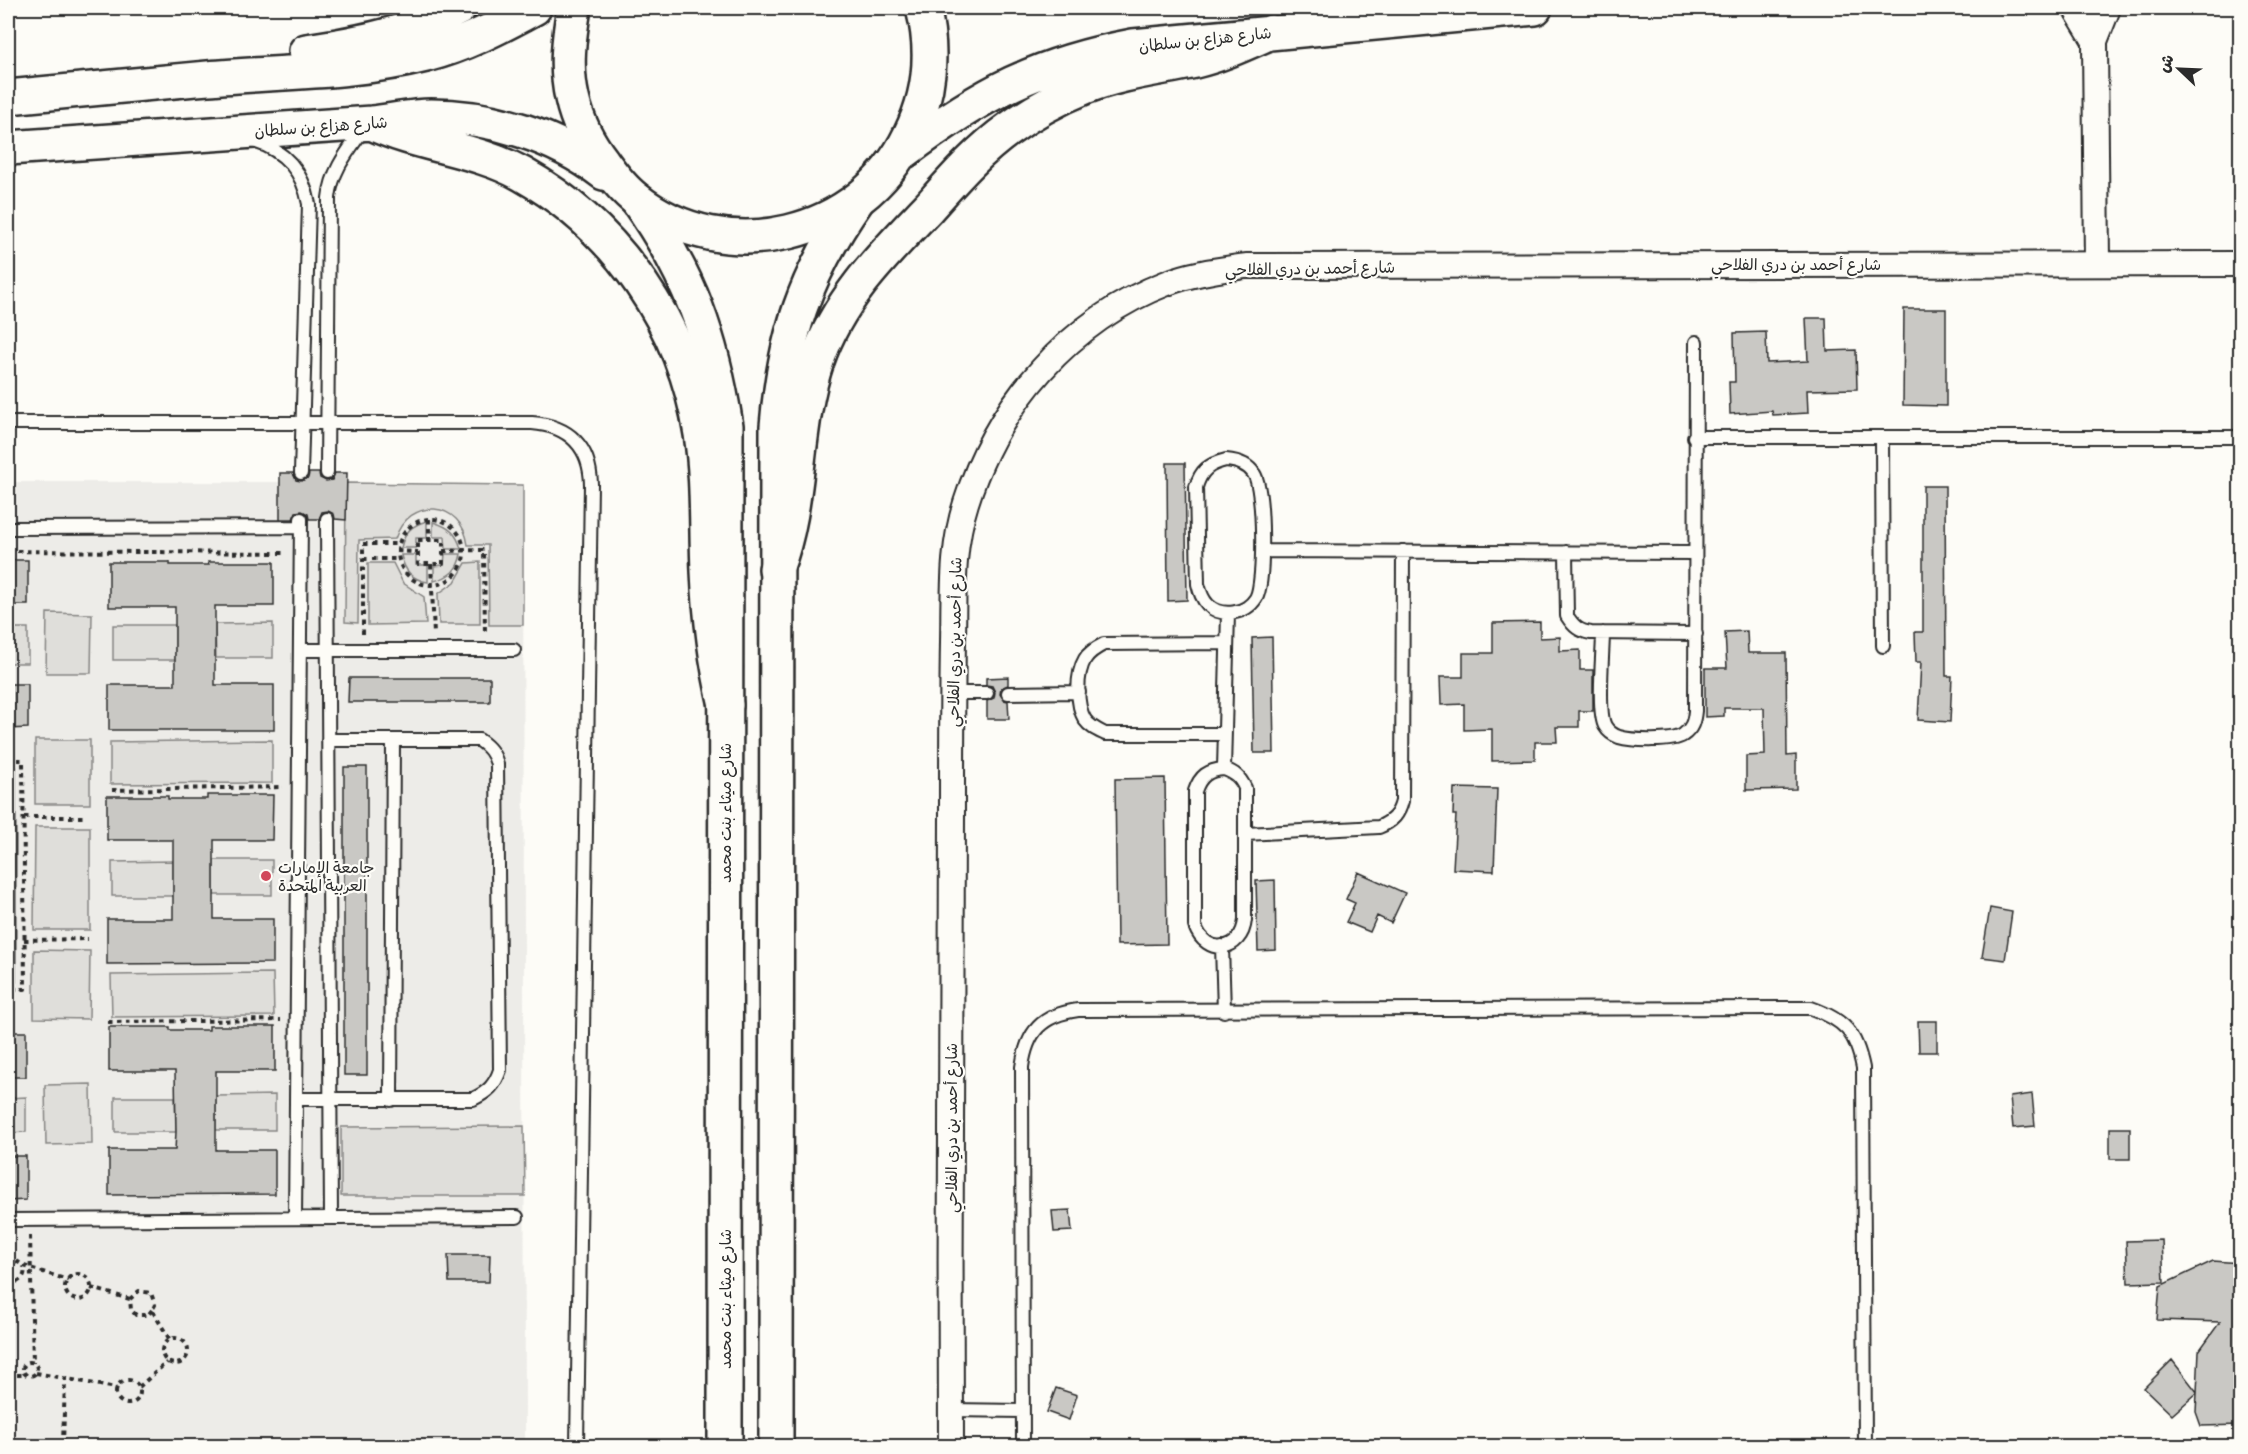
<svg xmlns="http://www.w3.org/2000/svg" width="2248" height="1454" font-family="Pangolin,'Playpen Sans Arabic',sans-serif">
<style>
.built{fill:#edece8}
.green{fill:#dfdeda;stroke:#858482;stroke-width:1.5}
.building{fill:#c9c8c4;stroke:#2b2b2b;stroke-width:1.5}
.lines{fill:none;stroke-linecap:round;stroke-linejoin:round}
.lane-casing{stroke:#2b2b2b;stroke-width:16}
.street-casing{stroke:#2b2b2b;stroke-width:28}
.secondary-casing{stroke:#2b2b2b;stroke-width:38}
.primary-casing{stroke:#2b2b2b;stroke-width:38}
.path{stroke:#2b2b2b;stroke-width:4;stroke-dasharray:4.5 4.5;stroke-linecap:butt}
.lane{stroke:#fdfcf7;stroke-width:12}
.street{stroke:#fdfcf7;stroke-width:24}
.secondary{stroke:#fdfcf7;stroke-width:33}
.primary{stroke:#fdfcf7;stroke-width:33}
.poi-dot{fill:#d1495b;stroke:#fdfcf7;stroke-width:2}
.labels{text-anchor:middle;stroke-width:4.5;stroke-linejoin:round;paint-order:stroke}
.street-label{font-size:16px;fill:#2b2b2b;stroke:#fdfcf7}
.poi-label{font-size:16px;fill:#2b2b2b;stroke:#fdfcf7;text-anchor:start}
</style>
<rect width="100%" height="100%" fill="#fdfcf7"/>
<filter id="ink" filterUnits="userSpaceOnUse"><feTurbulence type="fractalNoise" baseFrequency=".0167" numOctaves="2"/><feDisplacementMap in="SourceGraphic" scale="12" xChannelSelector="R" yChannelSelector="G"/><feConvolveMatrix kernelMatrix="1 2 1 2 8 2 1 2 1" color-interpolation-filters="sRGB"/></filter>
<g filter="url(#ink)">
<!-- built -->
<path class="built" d="M280,473H347V483L523,485L525,1446H8V482H280Z"/>
<!-- green -->
<path class="green" d="M346,483L523,485V625H489L488,545H468C462,500 409,496 395,539L359,540L358,623L345,622Z
M427,521V538H416V548H401C404,533 411,525 427,521Z
M433,522C449,527 457,533 461,549H446L445,537H433Z
M445,554H461C458,570 450,577 434,581V566L444,565Z
M401,555H416V565H428V582C412,580 404,571 401,555Z
M480,562V624H439L438,594L455,582L466,563Z
M368,563H393L403,583L424,597L426,624L368,625Z
M47,613L92,614L91,673H46Z
M273,623V658H216L215,624Z
M113,625H175V660H113Z
M8,628H28V663H8Z
M35,740H90V804H35Z
M272,740V783L110,784V742Z
M16,767V982H8V768Z
M35,827H90V930H34Z
M214,860H272V895H214Z
M173,861V896H112V862Z
M34,950L90,951L89,1019L34,1018Z
M273,973L274,1016L112,1017L111,975Z
M91,1084L92,1144L46,1145L45,1085Z
M275,1095V1130H216V1096Z
M26,1097V1132L8,1133V1098Z
M115,1097H175L176,1132H115Z
M524,1126L525,1196H341V1127Z"/>
<!-- building -->
<path class="building" d="M1904,309H1946V406L1903,405Z
M1806,318H1826L1827,351L1856,350L1857,389L1807,390L1808,413L1773,415L1772,411L1730,414L1729,382H1735L1734,333L1766,332L1767,363L1808,361Z
M1167,463H1185L1187,600L1168,601Z
M280,473H293L296,480L301,481L308,478L309,473H319L320,478L326,481L332,480L335,473H347L346,520L335,519L334,514L328,511L322,512L319,519H309L308,514L302,511L296,512L293,519H280Z
M1923,486H1945L1946,676H1952L1950,722L1918,720L1921,662H1916L1915,632H1923Z
M8,560H28V605H8Z
M109,562H170V565H209L208,562H274V606H215V685H274V730H109V685H175V607H109Z
M1540,622V638L1560,637V651L1580,650V670H1593V711H1579V727H1556L1557,742H1535V760L1492,761V729L1464,730V704L1441,705L1440,677H1463V653H1493V623Z
M1747,631L1748,653H1786L1787,756L1796,755V789L1746,790V756L1765,755L1764,708H1724V716L1705,717V668H1727L1725,632Z
M1272,637L1274,753H1254L1252,638Z
M1008,677V685L1001,688L1000,694L1004,700L1008,701L1009,719H987V701L994,698L995,692L992,686L986,685V678Z
M349,678H490V702H348Z
M8,684H28V728L8,729Z
M344,767H367V1075H344Z
M1165,778L1167,944L1117,945L1115,779Z
M1454,788L1497,789L1494,871L1453,869L1456,815H1453Z
M207,795H273L272,840H214V919H273V963L107,964V919H173V840H107V796H168V799H207Z
M1358,872L1405,893L1391,923L1377,916L1370,932L1346,922L1355,903L1346,899Z
M1275,880L1276,950L1258,951L1256,881Z
M1990,908L2012,912L2005,960L1982,957Z
M1918,1021H1937V1052H1919Z
M209,1026H275V1071H216V1150H275V1194L109,1195V1150H175L176,1132L175,1071H109V1027H170V1030H209Z
M8,1032H26V1077H8Z
M2032,1094L2035,1126L2013,1128L2010,1097Z
M2110,1128H2130V1159H2110Z
M8,1156H26V1200L8,1201Z
M1070,1210L1072,1231L1054,1232L1052,1211Z
M2162,1240L2164,1282L2128,1283L2126,1241Z
M448,1255H490L489,1282H449Z
M2213,1261L2241,1263V1425L2201,1426L2196,1412L2197,1393L2172,1415L2144,1388L2172,1360L2197,1392L2199,1351L2220,1322L2157,1320L2160,1286Z
M1056,1388L1077,1395L1069,1420L1047,1412Z"/>
<g class="lines">
<!-- lane casing -->
<g class="lane-casing">
<path id="lane" d="M254,141C286,151 303,172 309,204L301,473
M8,423H532C569,426 590,446 591,484L577,1446
M1694,437H2240
M1882,437L1883,646
M1226,460C1237,461 1248,464 1254,474C1264,488 1265,583 1256,598C1246,614 1222,618 1208,605C1202,599 1200,592 1198,584L1196,487C1201,470 1209,464 1226,460Z
M327,473L329,198C332,169 349,150 365,127
M327,519L331,1218
M8,528L300,527
M1262,551L1694,553
M1566,552L1567,616C1574,627 1579,631 1591,633L1696,634
M1603,633C1603,652 1597,712 1605,726C1608,731 1613,735 1619,737C1632,741 1673,742 1683,735C1692,729 1694,721 1695,711L1696,342
M300,650H514
M952,693H987
M1008,693L1079,692
M1225,734H1105C1097,730 1090,727 1085,720C1076,705 1076,674 1085,659C1089,652 1096,648 1104,644L1227,643
M1224,769C1235,773 1240,777 1245,788V920C1242,952 1206,957 1195,926V791C1200,776 1208,770 1224,769Z
M1224,769L1228,613
M1246,834L1379,827C1393,821 1399,814 1402,801L1403,551
M1222,946L1224,1011
M296,1099H473C488,1092 495,1085 500,1070L497,764C494,753 489,747 479,740H328
M391,1100L393,740
M295,1218L301,519
M8,1220L517,1217
M951,1410L1022,1411
M1023,1446L1022,1067C1027,1031 1042,1015 1078,1010L1811,1008C1845,1020 1856,1033 1863,1068L1865,1446"/>
</g>
<!-- street casing -->
<g class="street-casing">
<path id="street" d="M2075,8L2095,41
M2097,263L2095,41L2108,8
M951,1446C950,1236 951,1026 952,816C952,758 952,700 953,642C954,593 951,550 966,503C997,404 1070,320 1167,283C1192,273 1219,270 1246,266L2240,264"/>
</g>
<!-- secondary casing -->
<g class="secondary-casing">
<path id="secondary" d="M637,200C690,275 712,337 726,426L725,1446
M776,1446L777,426C784,338 805,275 856,202"/>
</g>
<!-- primary casing -->
<g class="primary-casing">
<path id="primary" d="M574,8C569,37 565,67 572,98C577,121 589,144 603,162C613,176 623,189 636,199C726,270 861,237 910,135C930,95 934,51 923,8
M306,51C360,43 410,33 459,8
M8,97C74,91 141,84 208,78C280,72 355,73 426,55C464,45 499,27 534,8
M372,123C420,146 475,148 522,174C618,228 684,325 701,434C708,479 706,525 708,571C710,618 715,659 726,705
M8,148L372,123C391,121 412,116 431,116C493,116 555,136 604,173
M905,151C982,93 1038,64 1133,46L1535,8
M776,569C802,502 794,429 817,361C838,299 884,254 928,208C953,180 978,151 1009,129C1032,112 1058,98 1085,87C1120,73 1158,69 1195,61C1221,55 1246,43 1271,32"/>
</g>
<!-- path -->
<path class="path" d="M398 552a33 33 0 1 1 66 0a33 33 0 1 1-66 0Z
M429,519V540
M418,540H443V564H418Z
M8,551L284,553
M397,551L418,552
M443,551L484,550L485,635
M363,559H398
M431,564L434,635
M363,634V544H398
M8,760H23L25,989H8
M112,790L283,787
M24,817H86
M24,940L88,939
M108,1022L281,1020
M30,1236L33,1363
M8,1263L15,1260L24,1266L68,1280
M65 1287a13 13 0 1 1 26 0a13 13 0 1 1-26 0Z
M8,1281L15,1283C23,1279 26,1275 24,1266
M91,1288L130,1299
M152,1310L148,1315H136L131,1310L130,1299L139,1291L151,1293L155,1305L152,1310L170,1340
M162 1351a13 13 0 1 1 26 0a13 13 0 1 1-26 0Z
M23 1369a7 7 0 1 1 14 0a7 7 0 1 1-14 0Z
M36,1373L116,1388
M8,1375H25
M116 1392a12 12 0 1 1 24 0a12 12 0 1 1-24 0Z
M139,1387L167,1362
M63,1444L65,1379"/>
<!-- lane -->
<use href="#lane" class="lane"/>
<!-- street -->
<use href="#street" class="street"/>
<!-- secondary -->
<use href="#secondary" class="secondary"/>
<!-- primary -->
<use href="#primary" class="primary"/>
</g>
</g>
<!-- markers -->
<circle class="poi-dot" cx="266" cy="876" r="6"/>
<g class="labels">
<!-- street labels -->
<g class="street-label">
<text transform="translate(1205 39) rotate(-6)" y="6">شارع هزاع بن سلطان</text>
<text transform="translate(321 126) rotate(-4)" y="6">شارع هزاع بن سلطان</text>
<text x="1796" y="270">شارع أحمد بن دري الفلاحي</text>
<text transform="translate(1310 268) rotate(-1)" y="6">شارع أحمد بن دري الفلاحي</text>
<text transform="translate(954 642) rotate(-89)" y="6">شارع أحمد بن دري الفلاحي</text>
<text transform="translate(725 813) rotate(-90)" y="6">شارع ميثاء بنت محمد</text>
<text transform="translate(951 1128) rotate(-90)" y="6">شارع أحمد بن دري الفلاحي</text>
<text transform="translate(725 1299) rotate(-90)" y="6">شارع ميثاء بنت محمد</text>
</g>
<!-- poi labels -->
<g class="poi-label">
<text x="278" y="873">جامعة الإمارات<tspan x="278" dy="18">العربية المتحدة</tspan></text>
</g>
</g>
<!-- margin -->
<rect width="2248" height="1454" fill="none" stroke="#fdfcf7" stroke-width="30"/>
<rect x="15" y="15" width="2218" height="1424" fill="none" stroke="#2b2b2b" stroke-width="2" filter="url(#ink)"/>
<!-- north arrow -->
<g transform="translate(2179 69) rotate(293)" stroke="#fdfcf7" stroke-width="4.5" paint-order="stroke">
<path d="M0-4.5L10 22L0 15L-10 22Z" fill="#2b2b2b"/>
<text y="-9" font-size="16" font-weight="bold" text-anchor="middle" fill="#2b2b2b">ش</text>
</g>
</svg>
